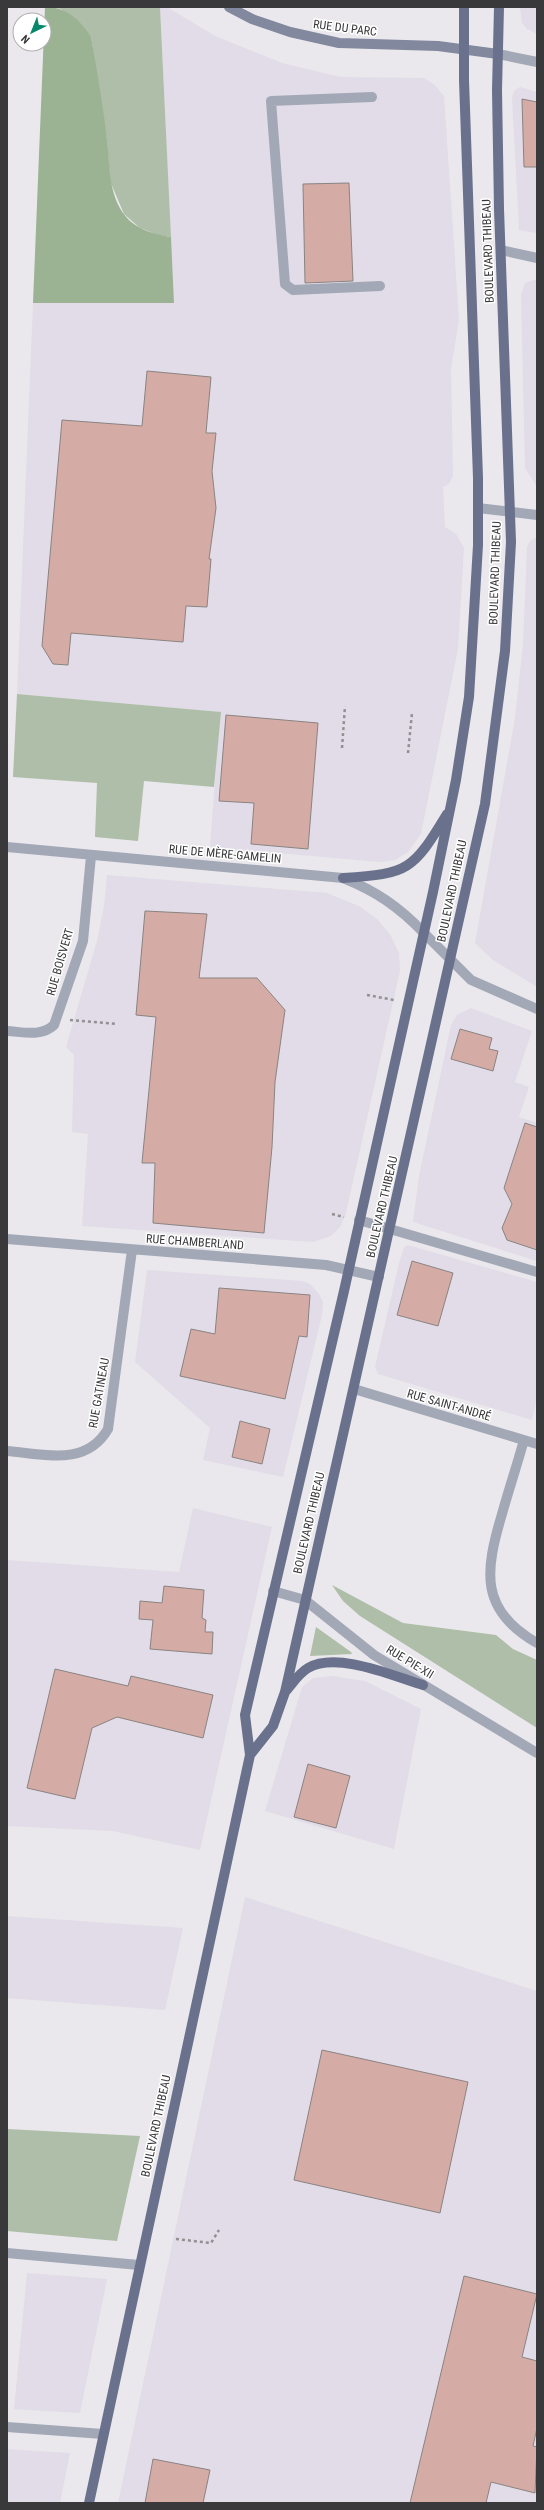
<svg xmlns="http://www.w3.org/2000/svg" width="544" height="2510" font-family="'Roboto Condensed',sans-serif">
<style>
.built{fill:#e1dce7}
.green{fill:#aebea8}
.forest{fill:#9bb293}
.building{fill:#d5aca5;stroke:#898382}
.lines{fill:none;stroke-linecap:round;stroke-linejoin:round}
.path{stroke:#929093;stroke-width:2.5;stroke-dasharray:3 3;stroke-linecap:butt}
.service{stroke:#a3a8b7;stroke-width:10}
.minor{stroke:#a3a8b7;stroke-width:10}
.tertiary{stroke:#a3a8b7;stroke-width:10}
.secondary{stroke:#82889e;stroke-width:10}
.primary{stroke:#6a718c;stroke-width:10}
.labels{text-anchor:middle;stroke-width:3;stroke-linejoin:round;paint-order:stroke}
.street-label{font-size:12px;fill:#39383a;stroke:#fff}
</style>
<rect width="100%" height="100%" fill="#eae8ec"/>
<!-- built -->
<path class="built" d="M160,7H167L215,36L282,63L340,77L424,78L435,85L444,96L459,320L451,369L453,476L449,484L443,487L445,527L456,534L464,548L458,649L421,834L408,852L395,860L380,862L210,847L220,712L17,694L33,303H174Z
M520,7H537V34L527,29L522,23Z
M520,87L537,92V233L519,230L512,97L514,91Z
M537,279V487L525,468L521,294L525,283Z
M537,537V987L493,960L475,943L515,718L523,644L527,547L530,541Z
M107,875L327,893L361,907L378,920L391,936L399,953L400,971L346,1213L340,1227L331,1236L313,1242L82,1226L88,1134L72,1132L74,1055L66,1047L97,941L104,906Z
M471,1008L532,1031L515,1082L529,1087L519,1117L537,1123V1261L413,1222L419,1176L451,1025L457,1015Z
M408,1245L537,1282V1398L532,1420L378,1374L375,1367L399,1263L404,1247Z
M147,1270L302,1281L310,1284L319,1294L323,1302L322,1315L283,1477L203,1460L210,1428L135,1362Z
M193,1508L272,1527L200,1850L113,1831L7,1826V1560L179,1572Z
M332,1676L365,1681L421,1709L394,1849L265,1811L302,1687L313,1678Z
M245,1897L537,1991V2503H118Z
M7,1916L183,1928L165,2010L7,1998Z
M27,2273L107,2279L80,2413L14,2409Z
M7,2449L70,2453L60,2503H7Z"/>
<!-- green -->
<path class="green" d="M51,7H160L171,237L158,235L140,228L124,214L110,181L107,141L91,37L61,9Z
M17,694L221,712L214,787L144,781L138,841L95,837L97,783L13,777Z
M332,1585L403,1623L496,1635L513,1649L537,1660V1728L360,1616L343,1601Z
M316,1627L351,1652L352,1654L310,1656Z
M7,2129L140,2136L117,2241L7,2231Z"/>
<!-- forest -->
<path class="forest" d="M45,7C67,7 80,20 91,37C97,71 103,105 107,140C110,165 108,191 123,213C134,229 153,234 171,237L174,303H33Z"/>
<!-- building -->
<path class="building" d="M522,99L537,102V167H524Z
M349,183L353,281L305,283L303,184Z
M147,371L211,377L206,433H216L212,471L216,508L209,559H211L207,607L186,606L183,642L71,633L68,665L53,664L42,646L62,420L142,426Z
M226,715L318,723L308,849L251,844L254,803L219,801Z
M145,911L207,914L199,978H257L285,1010L275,1082L272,1147L264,1233L153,1223L155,1163H142L156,1017L136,1015Z
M460,1029L492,1038L489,1049L498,1051L493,1071L451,1059Z
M525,1123L537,1127V1250L507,1240L502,1228L512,1204L504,1188Z
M412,1261L453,1273L438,1326L397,1315Z
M219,1288L310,1295L307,1337L299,1336L285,1399L180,1376L191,1329L215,1334Z
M240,1421L270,1429L262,1464L232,1457Z
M164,1586L204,1590L202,1618L206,1620L205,1632H213L212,1654L150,1649L153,1620L139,1619L140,1601L162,1603Z
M55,1669L128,1686L131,1676L213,1695L203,1738L117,1717L92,1728L75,1799L27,1788Z
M308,1764L350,1776L336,1828L294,1817Z
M322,2050L468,2082L440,2213L294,2180Z
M464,2276L537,2294L522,2357L537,2361V2428L533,2446L537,2447L535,2493L491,2482L486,2503H410Z
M153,2459L210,2470L203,2503H145Z"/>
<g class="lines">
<!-- path -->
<path class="path" d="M342,748L345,706
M408,753L412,713
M367,995L394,1000
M70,1020L117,1024
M332,1214L344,1217
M176,2239L211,2243L219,2230"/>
<!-- service -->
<path class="service" d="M372,97L271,101L285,284L293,290L380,286
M359,1220L537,1272"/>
<!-- minor -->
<path class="minor" d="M498,54L537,62
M501,250L537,258
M478,508L537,515
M7,847L343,878C376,891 399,907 423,932
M7,1031C24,1032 41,1037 54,1025L83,941L91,856
M7,1239L326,1265L379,1277
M354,1389L537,1444
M524,1440C517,1465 509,1489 502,1514C485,1571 479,1610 537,1643
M7,1451C44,1454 86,1467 108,1429L132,1250
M7,2253L139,2265
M7,2427L103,2434"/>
<!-- tertiary -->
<path class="tertiary" d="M423,932L471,980L537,1009
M273,1591L305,1600L374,1655L537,1753"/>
<!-- secondary -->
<path class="secondary" d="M229,7L252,19L290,32L339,43L438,46L498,54"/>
<!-- primary -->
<path class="primary" d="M343,878C409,874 413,870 447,814
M285,1692C292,1684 299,1673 308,1668C337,1651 393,1676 423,1685
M250,1755L273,1726L285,1692L485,804L505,651L511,542L499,209L497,90L499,7
M89,2503L250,1755L245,1715L344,1291L433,892L456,780L469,697L478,545V478L464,80V7"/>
</g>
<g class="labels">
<!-- street labels -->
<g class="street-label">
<text transform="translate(345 28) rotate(7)" y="4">RUE DU PARC</text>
<text transform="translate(488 251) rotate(-92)" y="4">BOULEVARD THIBEAU</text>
<text transform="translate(495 573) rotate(-88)" y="4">BOULEVARD THIBEAU</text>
<text transform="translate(225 854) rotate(5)" y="4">RUE DE MÈRE-GAMELIN</text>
<text transform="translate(452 891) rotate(-78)" y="4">BOULEVARD THIBEAU</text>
<text transform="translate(60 962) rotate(-74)" y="4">RUE BOISVERT</text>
<text transform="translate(382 1207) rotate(-77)" y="4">BOULEVARD THIBEAU</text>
<text transform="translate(195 1242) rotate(4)" y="4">RUE CHAMBERLAND</text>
<text transform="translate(99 1393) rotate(-80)" y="4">RUE GATINEAU</text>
<text transform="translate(449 1405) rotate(16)" y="4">RUE SAINT-ANDRÉ</text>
<text transform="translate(309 1523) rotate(-77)" y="4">BOULEVARD THIBEAU</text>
<text transform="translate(410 1662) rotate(31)" y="4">RUE PIE-XII</text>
<text transform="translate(156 2126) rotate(-78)" y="4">BOULEVARD THIBEAU</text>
</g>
</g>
<!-- border -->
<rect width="544" height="2510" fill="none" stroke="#39383a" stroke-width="16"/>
<!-- north arrow -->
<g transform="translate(32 32) rotate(223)"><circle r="19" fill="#ffffff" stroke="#b0afb0"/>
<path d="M0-3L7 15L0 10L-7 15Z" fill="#07886c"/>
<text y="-6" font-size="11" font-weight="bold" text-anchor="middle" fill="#39383a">N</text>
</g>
</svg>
